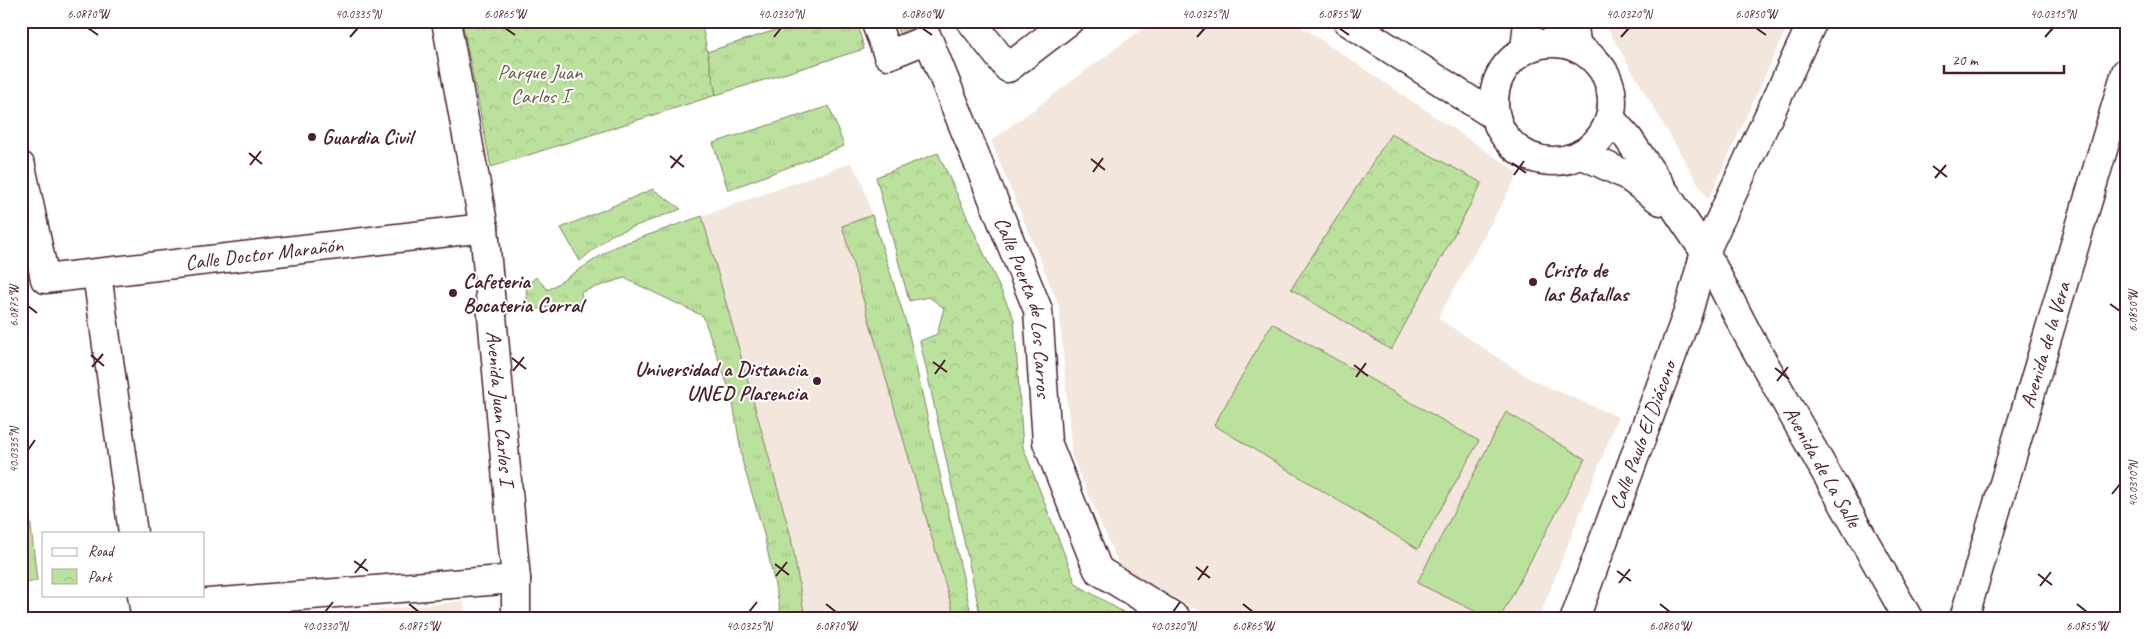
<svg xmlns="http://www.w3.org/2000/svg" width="2147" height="639" font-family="Caveat,sans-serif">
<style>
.built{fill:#f3e6dc}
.grass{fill:url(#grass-tufts);stroke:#828064}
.park{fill:url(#park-crowns);stroke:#828064}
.pitch{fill:#bbe29d;stroke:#828064}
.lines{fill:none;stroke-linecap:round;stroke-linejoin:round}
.pedestrian-casing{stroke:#4a1f2b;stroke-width:31}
.minor-casing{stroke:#4a1f2b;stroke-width:31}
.secondary-casing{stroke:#4a1f2b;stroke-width:31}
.pedestrian{stroke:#fff;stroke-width:28}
.minor{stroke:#fff;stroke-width:28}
.secondary{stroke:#fff;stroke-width:28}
.ticks{fill:none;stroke:#4a1f2b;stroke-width:2}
.poi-dot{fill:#4a1f2b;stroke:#fff;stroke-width:2}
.labels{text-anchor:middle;stroke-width:4;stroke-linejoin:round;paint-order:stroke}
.park-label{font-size:21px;fill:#6c5a4d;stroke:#fff}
.poi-label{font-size:21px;font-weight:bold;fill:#4a1f2b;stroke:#fff;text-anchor:start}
.street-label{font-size:21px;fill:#4a1f2b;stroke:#fff}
.neatline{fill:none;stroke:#4a1f2b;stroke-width:2}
.ticks-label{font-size:12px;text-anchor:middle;fill:#4a1f2b}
</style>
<defs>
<pattern id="grass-tufts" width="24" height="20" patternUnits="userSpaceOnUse" patternTransform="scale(1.25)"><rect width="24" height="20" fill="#bbe29d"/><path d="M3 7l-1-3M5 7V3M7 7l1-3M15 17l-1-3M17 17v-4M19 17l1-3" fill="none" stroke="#a2c187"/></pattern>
<pattern id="park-crowns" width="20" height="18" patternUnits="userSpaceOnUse" patternTransform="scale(1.25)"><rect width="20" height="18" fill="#bbe29d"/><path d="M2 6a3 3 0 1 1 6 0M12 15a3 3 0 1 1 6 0" fill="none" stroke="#a2c187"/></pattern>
</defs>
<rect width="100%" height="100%" fill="#fff"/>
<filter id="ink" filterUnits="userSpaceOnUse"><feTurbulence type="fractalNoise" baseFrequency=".02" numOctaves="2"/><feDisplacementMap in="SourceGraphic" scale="10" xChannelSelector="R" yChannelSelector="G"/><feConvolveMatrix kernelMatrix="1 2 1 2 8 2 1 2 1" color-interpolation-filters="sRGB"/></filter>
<g filter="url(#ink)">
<!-- built -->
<path class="built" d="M1153,21H1293L1519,173L1438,318L1532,380L1618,417L1539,618H1211L1120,567L1072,457L1059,306L991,141Z
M1603,21H1790L1708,200Z
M851,163L862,182L872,215L842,226L955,618H805L791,537L702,216Z
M464,601V618H310Z"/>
<!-- grass -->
<path class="grass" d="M804,21H857L864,49L716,95L707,52Z
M894,21H937L900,36Z
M829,106L844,146L728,190L713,143Z
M653,189L681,209L611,235L580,261L561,228Z
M872,215L907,326L972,618H955L842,226Z
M702,216L791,537L805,618H782L763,530L743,464L732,397L703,316L624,278L581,292L582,303L528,310L526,286L536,277L548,290L614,247Z
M21,436L37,581L21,584Z"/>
<!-- park -->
<path class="park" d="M462,21H701L716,95L491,167Z
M1391,134L1482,183L1391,350L1291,289Z
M938,153L1014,319L1023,447L1076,584L1133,618H981L920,341L937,334L944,308L929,297L909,301L876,177Z"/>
<!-- pitch -->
<path class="pitch" d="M1272,323L1479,441L1418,549L1214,425Z
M1506,412L1585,459L1500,618H1489L1417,583Z"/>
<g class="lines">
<!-- pedestrian casing -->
<g class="pedestrian-casing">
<g id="pedestrian">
<path id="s1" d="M875,21L888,55L928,39L1038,310L1047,442L1098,570L1176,618"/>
</g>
</g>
<!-- minor casing -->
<g class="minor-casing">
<g id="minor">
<path id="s2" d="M446,21L484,228L516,579V618"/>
<path d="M971,21L1008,68L1069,21"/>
<path d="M1347,21L1496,117"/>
<path id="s3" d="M21,166L45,279L484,228"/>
<path d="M97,274L133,533"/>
<path d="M142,595L144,608L516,579"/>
<path id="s4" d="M1575,618L1688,312L1705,252L1813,21"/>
<path id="s5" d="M1964,618L2126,72"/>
</g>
</g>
<!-- secondary casing -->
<g class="secondary-casing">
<g id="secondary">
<path d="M1573,21L1577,48"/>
<circle cx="1553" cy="102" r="59"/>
<path d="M1525,50L1528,21"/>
<path id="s6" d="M1610,118L1628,138L1705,252L1748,335L1908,618"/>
<path d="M1581,154L1626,175L1661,201"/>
</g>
</g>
<!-- pedestrian -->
<use href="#pedestrian" class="pedestrian"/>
<!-- minor -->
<use href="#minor" class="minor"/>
<!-- secondary -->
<use href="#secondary" class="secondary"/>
</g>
</g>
<!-- ticks -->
<path class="ticks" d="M88,28L98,35M505,28L515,35M922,28L932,35M1339,28L1349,35M1756,28L1766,35M350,37L358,28M774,37L781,28M1197,37L1205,28M1621,37L1629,28M2045,37L2053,28M249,153L262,164M670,156L684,167M1091,159L1105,170M1512,163L1526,173M250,165L261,151M1933,166L1947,177M671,168L682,155M1093,172L1103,158M1514,175L1524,161M1935,178L1946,165M2110,304L2120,311M28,306L37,313M91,355L104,366M512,358L526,369M933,362L947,372M1354,365L1368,376M92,367L103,354M1775,368L1789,379M513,371L524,357M935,374L945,360M1356,377L1366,363M1777,381L1788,367M28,450L35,440M2112,494L2120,484M354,561L368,571M775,564L789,575M1196,567L1210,578M1617,571L1631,581M355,573L366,559M2038,574L2052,585M776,576L787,562M1198,580L1208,566M1619,583L1630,569M2040,586L2051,572M409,604L419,612M826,604L836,612M1243,604L1253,612M1660,604L1670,612M2077,604L2087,612M325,612L333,602M749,612L757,602M1173,612L1180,602"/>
<!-- markers -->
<g class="poi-dot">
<circle cx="312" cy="137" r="5"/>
<circle cx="1533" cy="282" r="5"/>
<circle cx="453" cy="293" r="5"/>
<circle cx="817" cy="381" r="5"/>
</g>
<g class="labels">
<!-- park labels -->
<g class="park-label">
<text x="540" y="79">Parque Juan<tspan x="540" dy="24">Carlos I</tspan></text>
</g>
<!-- poi labels -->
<g class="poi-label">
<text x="322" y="144">Guardia Civil</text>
<text x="1543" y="277">Cristo de<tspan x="1543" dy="24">las Batallas</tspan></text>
<text x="463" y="288">Cafeteria<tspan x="463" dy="24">Bocateria Corral</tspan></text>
<text x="807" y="376" text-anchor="end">Universidad a Distancia<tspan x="807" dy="24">UNED Plasencia</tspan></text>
</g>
<!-- street labels -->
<g class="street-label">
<text dy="7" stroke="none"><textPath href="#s3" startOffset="336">Calle Doctor Marañón</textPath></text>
<text dy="7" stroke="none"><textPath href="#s1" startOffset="366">Calle Puerta de Los Carros</textPath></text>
<text dy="7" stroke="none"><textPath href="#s5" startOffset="285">Avenida de la Vera</textPath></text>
<text dy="7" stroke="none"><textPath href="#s2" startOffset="391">Avenida Juan Carlos I</textPath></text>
<text dy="7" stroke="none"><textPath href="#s4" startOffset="195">Calle Paulo El Diácono</textPath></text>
<text dy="7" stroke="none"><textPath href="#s6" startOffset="409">Avenida de La Salle</textPath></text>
</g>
</g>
<!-- margin -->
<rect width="2147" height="639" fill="none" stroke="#fff" stroke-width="55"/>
<!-- legend -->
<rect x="42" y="532" width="162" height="65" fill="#ffffff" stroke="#b7a5aa"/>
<rect x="52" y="548" width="25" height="8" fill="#ffffff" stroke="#b7a5aa"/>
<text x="88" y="556" font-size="15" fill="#4a1f2b">Road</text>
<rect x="52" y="569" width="25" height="15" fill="url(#park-crowns)" stroke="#b7a5aa"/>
<text x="88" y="582" font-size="15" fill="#4a1f2b">Park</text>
<!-- scale -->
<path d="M1944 65v8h120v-8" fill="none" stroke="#4a1f2b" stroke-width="2.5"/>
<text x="1952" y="65" font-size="15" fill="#4a1f2b" stroke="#ffffff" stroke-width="4" paint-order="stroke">20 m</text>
<rect x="28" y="28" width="2092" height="584" class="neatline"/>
<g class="ticks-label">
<text x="88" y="18">6.0870°W</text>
<text x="358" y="18">40.0335°N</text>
<text x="505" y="18">6.0865°W</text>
<text x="781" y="18">40.0330°N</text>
<text x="922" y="18">6.0860°W</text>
<text x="1205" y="18">40.0325°N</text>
<text x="1339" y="18">6.0855°W</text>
<text x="1629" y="18">40.0320°N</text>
<text x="1756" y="18">6.0850°W</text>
<text x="2053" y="18">40.0315°N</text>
<text transform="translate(14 306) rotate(-90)" y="4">6.0875°W</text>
<text transform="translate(2133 311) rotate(-90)" y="4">6.0850°W</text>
<text transform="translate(14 450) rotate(-90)" y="4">40.0335°N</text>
<text transform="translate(2133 484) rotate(-90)" y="4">40.0310°N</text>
<text x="325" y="630">40.0330°N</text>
<text x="419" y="630">6.0875°W</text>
<text x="749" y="630">40.0325°N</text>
<text x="836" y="630">6.0870°W</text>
<text x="1173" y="630">40.0320°N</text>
<text x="1253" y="630">6.0865°W</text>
<text x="1670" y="630">6.0860°W</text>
<text x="2087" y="630">6.0855°W</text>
</g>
</svg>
